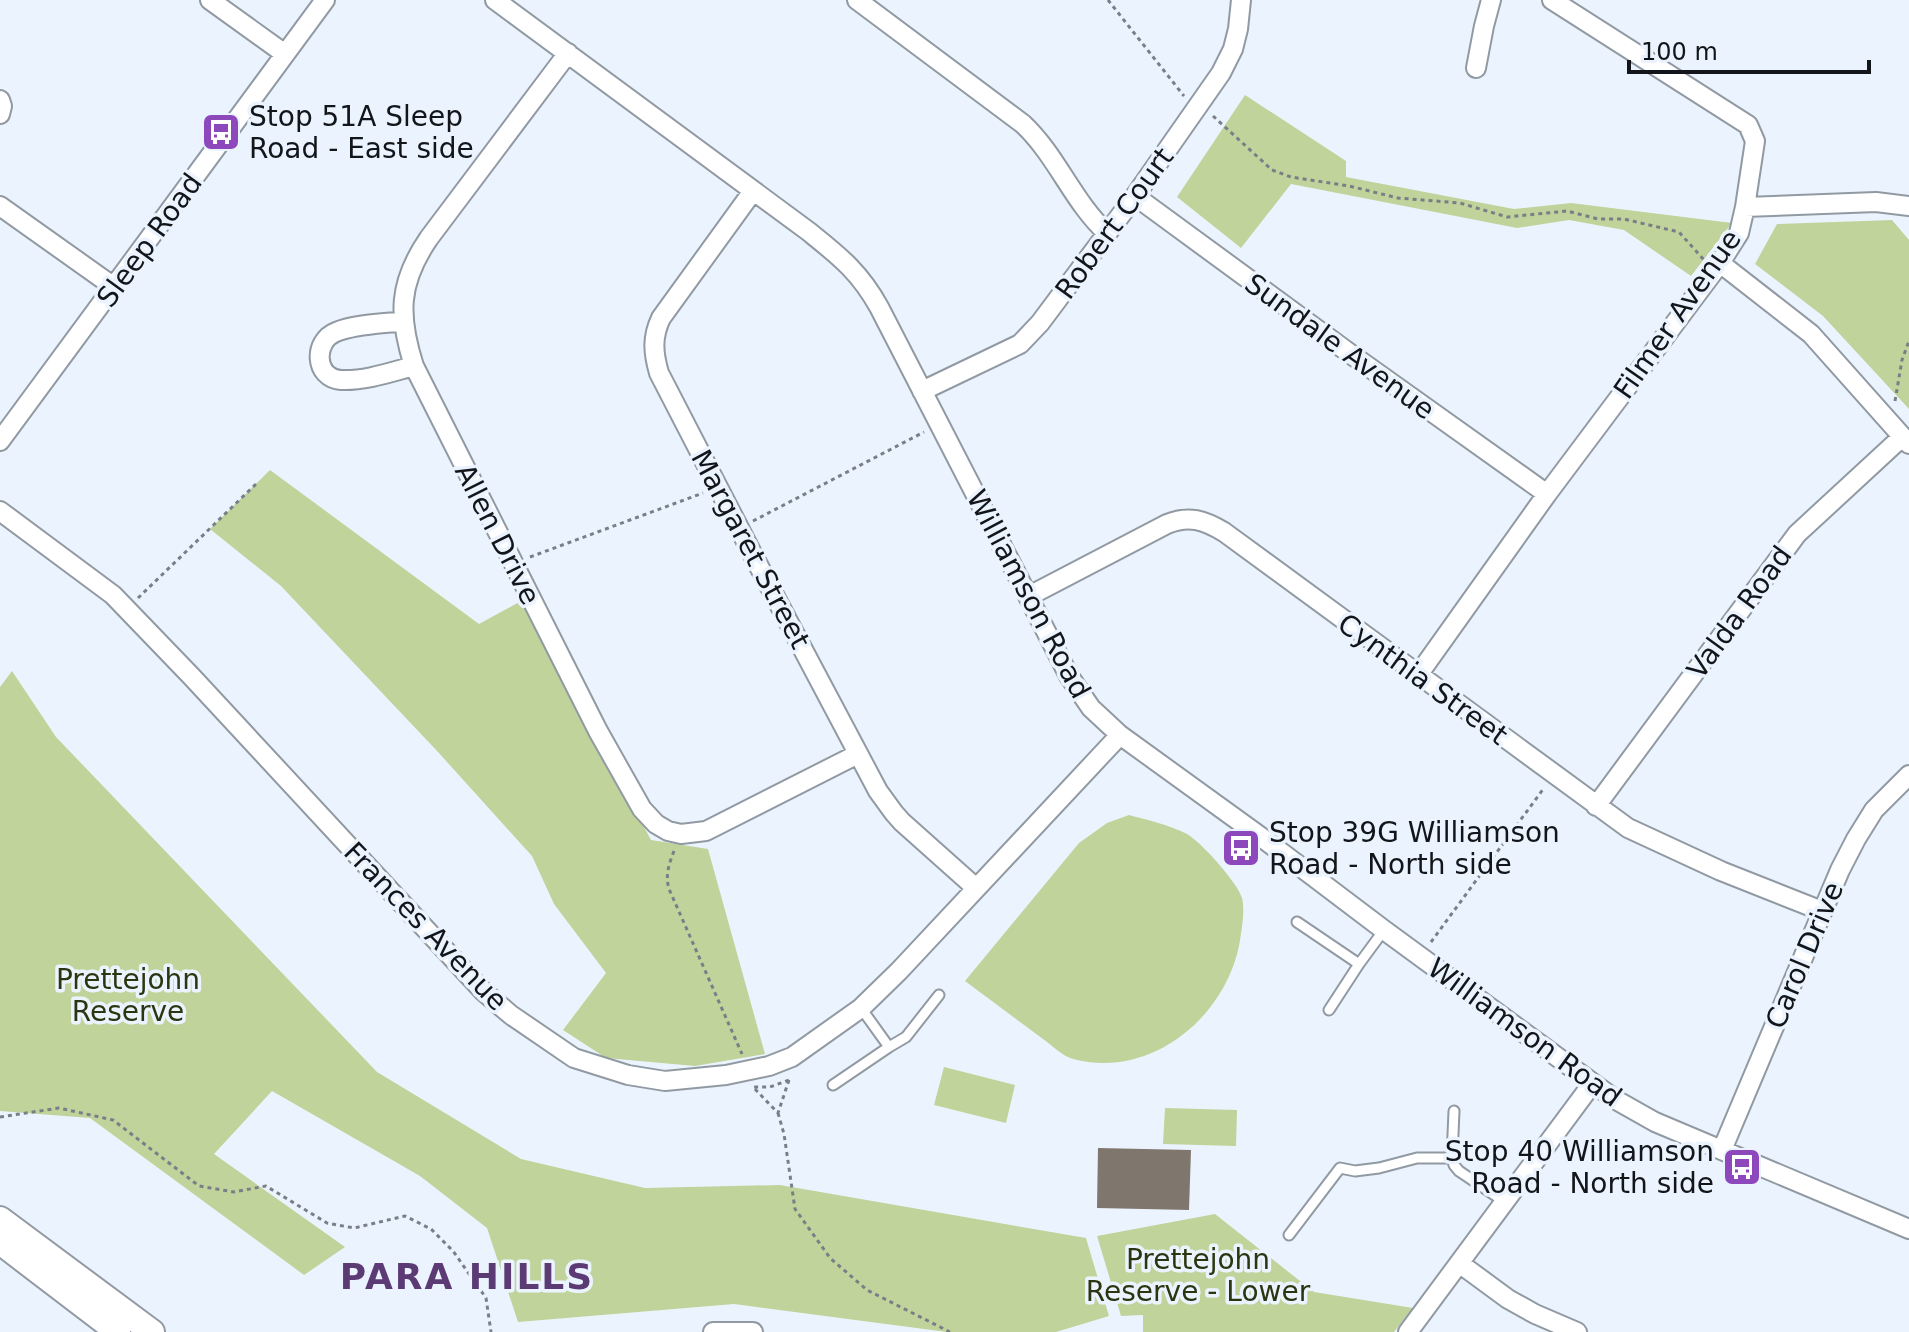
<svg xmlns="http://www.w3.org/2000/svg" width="1909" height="1332" font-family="'DejaVu Sans',sans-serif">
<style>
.green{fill:#c0d39b}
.building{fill:#7f766e}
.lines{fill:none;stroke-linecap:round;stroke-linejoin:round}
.lane-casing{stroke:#919aa3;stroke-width:13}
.street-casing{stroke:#919aa3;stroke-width:22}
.secondary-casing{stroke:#919aa3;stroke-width:28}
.path{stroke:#797f86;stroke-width:3;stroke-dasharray:4 4;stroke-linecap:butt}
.lane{stroke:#fff;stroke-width:9}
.street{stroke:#fff;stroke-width:18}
.secondary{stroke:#fff;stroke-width:24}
.labels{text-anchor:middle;stroke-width:7;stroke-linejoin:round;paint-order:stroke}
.poi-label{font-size:28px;fill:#121519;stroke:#ebf4fe;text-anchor:start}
.street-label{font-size:28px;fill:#121519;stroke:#ebf4fe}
.park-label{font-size:28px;fill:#2b3611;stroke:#ebf4fe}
.district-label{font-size:36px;font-weight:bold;letter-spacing:2px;fill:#5c3b75;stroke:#ebf4fe}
</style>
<rect width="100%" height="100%" fill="#ebf4fe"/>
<!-- green -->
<path class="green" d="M1245,95L1346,161V177L1514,209L1571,203L1732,223L1691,276L1624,230L1569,220L1517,228L1291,184L1241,248L1177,197Z
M1892,220L1909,240V409L1823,316L1755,264L1777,224Z
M270,470L479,624L523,600L651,840L708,849L765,1054L695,1066L606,1058L563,1030L606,973L554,904L532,856L438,752L281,586L210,529Z
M12,671L56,737L377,1072L521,1159L645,1188L780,1185L1086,1238L1109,1316L1056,1332H947L734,1304L518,1322L487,1228L420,1176L272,1091L214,1154L345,1247L304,1275L90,1118L0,1111V687Z
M1129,815C1148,820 1169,825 1187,834C1200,841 1238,883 1242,898C1245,910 1242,928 1240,940C1228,1016 1151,1080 1073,1059C1062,1056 1052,1045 1043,1039C1017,1020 991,1000 965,981L1079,843L1107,823Z
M944,1067L1015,1085L1006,1123L934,1105Z
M1165,1108L1237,1110L1236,1146L1163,1144Z
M1215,1214L1314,1292L1413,1308L1394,1332H1143V1315L1121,1316L1097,1236Z"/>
<!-- building -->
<path class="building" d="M1098,1148L1191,1150L1189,1210L1097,1208Z"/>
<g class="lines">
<!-- lane casing -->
<g class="lane-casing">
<path id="lane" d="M1297,922L1359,964L1329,1010
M1359,964L1384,930
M889,1047L906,1037L939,995
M833,1085L889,1047L861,1008
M1452,1158L1454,1111
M1289,1235L1340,1168L1355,1171L1379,1168L1417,1158H1452L1454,1165L1459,1171L1505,1202"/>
</g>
<!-- street casing -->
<g class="street-casing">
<path id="street" d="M210,0L285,54
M495,0L808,231C839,256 859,271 879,307L1069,676L1091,708L1120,735L1261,837L1384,930L1616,1100L1655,1122L1909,1229
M857,0L1023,124C1057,156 1073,202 1107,233
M568,53L429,238C398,283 398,316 414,366L598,731L642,809L656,824L668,831L681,834L706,831L858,754
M1476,68L1484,26L1491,0
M0,100L2,106L0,114
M753,191L661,318C652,337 653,352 659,373L754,557L878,791L894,813L902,822L976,888
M1135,196L1352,355L1547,494
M0,206L114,287
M1745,207L1876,202L1909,206
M1720,263L1811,334L1909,444
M404,321C382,324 356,324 336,332C313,341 314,378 341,380C366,381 391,372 414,366
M922,391L1020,344L1040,323L1135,196L1221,73L1233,49L1238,29L1241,0
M0,441L325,0
M0,511L113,595L192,677L484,992L511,1015L574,1058L628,1075L665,1081L726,1075L769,1066L792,1057L861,1008L899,971L1120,735
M1029,596L1167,524C1189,515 1204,520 1224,532L1628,828L1721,871L1822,911
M1418,675L1547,494L1720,263L1739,233L1745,207L1755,141L1748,125L1552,0
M1596,806L1797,534L1902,437
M1722,1150L1840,870L1856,839L1874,810L1909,775
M1459,1263L1508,1299L1535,1314L1577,1332
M713,1332H753
M1408,1332L1592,1084"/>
</g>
<!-- secondary casing -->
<g class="secondary-casing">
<path id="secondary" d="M0,1219L152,1332
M0,1242L118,1332"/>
</g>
<!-- path -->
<path class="path" d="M1108,0L1184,96
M1213,116L1272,170L1291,177L1349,186L1398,198L1460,203L1507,217L1567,211L1598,219H1624L1679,232L1704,260
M1895,401L1902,360L1909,341
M753,521L924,432
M530,557L703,493
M138,598L257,483
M674,851C669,864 665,875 669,889L742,1054
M1431,942L1544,788
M789,1080L778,1113L753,1087H770Z
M778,1113L784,1134L795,1209L830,1258L867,1290L950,1332
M0,1117L59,1108L113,1120L199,1186L234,1192L266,1186L327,1223L354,1228L405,1216L431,1229L453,1251L486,1298L491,1332"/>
<!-- lane -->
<use href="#lane" class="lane"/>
<!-- street -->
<use href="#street" class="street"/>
<!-- secondary -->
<use href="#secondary" class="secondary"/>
</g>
<!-- icons -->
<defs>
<g id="bus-square" transform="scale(2)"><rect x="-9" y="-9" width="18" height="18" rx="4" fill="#8d48bc" stroke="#ebf4fe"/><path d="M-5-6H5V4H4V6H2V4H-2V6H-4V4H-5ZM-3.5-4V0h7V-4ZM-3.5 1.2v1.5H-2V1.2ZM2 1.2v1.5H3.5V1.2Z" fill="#fff"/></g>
</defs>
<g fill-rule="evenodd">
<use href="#bus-square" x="221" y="132"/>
<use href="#bus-square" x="1241" y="848"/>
<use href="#bus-square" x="1742" y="1167"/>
</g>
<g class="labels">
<!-- poi labels -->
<g class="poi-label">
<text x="249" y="126">Stop 51A Sleep<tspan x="249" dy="32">Road - East side</tspan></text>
<text x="1269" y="842">Stop 39G Williamson<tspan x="1269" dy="32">Road - North side</tspan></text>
<text x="1714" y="1161" text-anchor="end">Stop 40 Williamson<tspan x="1714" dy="32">Road - North side</tspan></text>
</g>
<!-- street labels -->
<g class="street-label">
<text transform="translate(1114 223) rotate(-54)" y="10">Robert Court</text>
<text transform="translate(149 240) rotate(-54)" y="10">Sleep Road</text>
<text transform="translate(1677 314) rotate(-55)" y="10">Filmer Avenue</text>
<text transform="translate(1340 346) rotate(36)" y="10">Sundale Avenue</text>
<text transform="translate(498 534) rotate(63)" y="10">Allen Drive</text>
<text transform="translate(751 549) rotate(62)" y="10">Margaret Street</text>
<text transform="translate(1029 594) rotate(62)" y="10">Williamson Road</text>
<text transform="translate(1739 612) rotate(-54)" y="10">Valda Road</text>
<text transform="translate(1423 679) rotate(36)" y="10">Cynthia Street</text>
<text transform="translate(426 926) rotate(46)" y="10">Frances Avenue</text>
<text transform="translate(1804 955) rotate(-67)" y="10">Carol Drive</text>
<text transform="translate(1525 1032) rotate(36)" y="10">Williamson Road</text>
</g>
<!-- park labels -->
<g class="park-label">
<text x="128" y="989">Prettejohn<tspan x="128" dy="32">Reserve</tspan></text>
<text x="1198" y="1269">Prettejohn<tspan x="1198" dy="32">Reserve - Lower</tspan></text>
</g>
<!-- district labels -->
<g class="district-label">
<text x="467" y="1289">PARA HILLS</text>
</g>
</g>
<!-- scale -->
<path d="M1629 60v12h240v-12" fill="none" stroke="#121519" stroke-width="4"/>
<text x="1641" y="60" font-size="24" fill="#121519" stroke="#ebf4fe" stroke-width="6" paint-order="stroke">100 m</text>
</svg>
